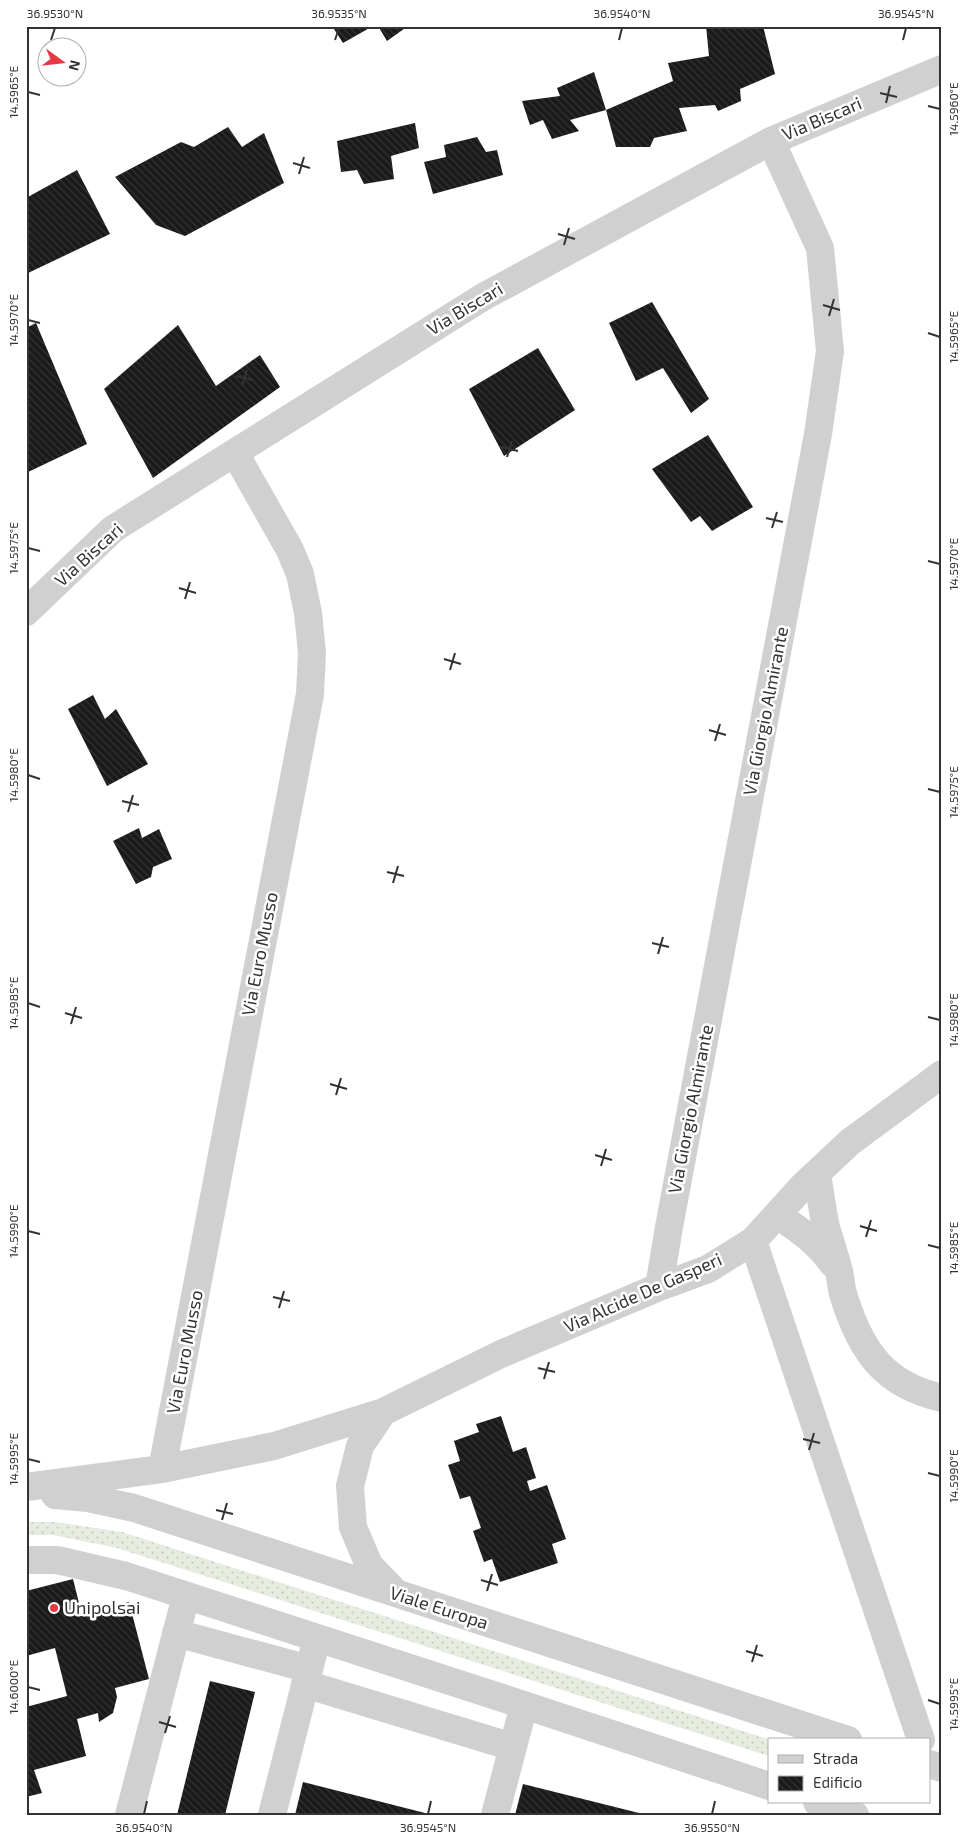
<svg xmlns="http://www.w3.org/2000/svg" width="968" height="1841" font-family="'Exo 2',sans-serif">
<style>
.garden{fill:url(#garden-dots)}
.building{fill:url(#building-back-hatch)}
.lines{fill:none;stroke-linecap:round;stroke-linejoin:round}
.minor{stroke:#d0d0d0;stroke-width:28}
.ticks{fill:none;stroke:#333;stroke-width:2}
.poi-dot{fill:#e63946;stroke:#fff;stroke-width:2}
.labels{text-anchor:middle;stroke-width:5;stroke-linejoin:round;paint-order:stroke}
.street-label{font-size:18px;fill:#333;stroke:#fff}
.poi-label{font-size:18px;fill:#333;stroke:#fff;text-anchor:start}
.neatline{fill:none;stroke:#333;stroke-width:2}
.ticks-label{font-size:12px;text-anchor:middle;fill:#333}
</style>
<defs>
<pattern id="garden-dots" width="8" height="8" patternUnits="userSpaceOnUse" patternTransform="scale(1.25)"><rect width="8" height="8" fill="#e6ecdf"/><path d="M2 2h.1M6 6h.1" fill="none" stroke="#c6cbc0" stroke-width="1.8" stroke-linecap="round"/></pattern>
<pattern id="building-back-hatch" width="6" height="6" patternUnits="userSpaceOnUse" patternTransform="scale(1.25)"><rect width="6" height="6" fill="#1a1a1a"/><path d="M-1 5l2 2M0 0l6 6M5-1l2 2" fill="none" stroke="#333"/></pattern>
</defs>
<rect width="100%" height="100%" fill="#fff"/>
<!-- garden -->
<path class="garden" d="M26,1522H55L122,1532L771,1740H769V1756L117,1548L53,1535H26Z"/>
<!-- building -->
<path class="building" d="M332,26H373L343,43Z
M378,26H408L387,41Z
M706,26H763L775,74L740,89L741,101L718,111L715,105L679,108L687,131L654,138L650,147H616L606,110L673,81L668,63L709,56Z
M594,72L606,110L570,120L579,131L552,139L543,120L530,125L522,101L560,96L557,88Z
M415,123L419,148L391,156L394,179L364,184L357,170L341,172L337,141Z
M228,127L242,147L264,133L284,183L185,236L156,225L115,177L181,142L194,147Z
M477,137L486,152L497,150L503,175L433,194L424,162L446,157L444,145Z
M77,170L110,234L26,274V198Z
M652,302L709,399L691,413L663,368L636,381L609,323Z
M36,323L87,444L26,473V328Z
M178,325L216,386L260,355L280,387L153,478L104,389Z
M538,348L575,410L504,456L469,389Z
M708,435L753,507L712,531L700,516L691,522L652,469Z
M93,695L105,719L116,709L148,764L107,786L68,709Z
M139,828L142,838L159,829L172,859L153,867L151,877L136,884L113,841Z
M501,1416L513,1452L526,1447L536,1478L527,1481L530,1491L547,1485L566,1539L552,1544L558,1563L500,1582L492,1559L484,1562L473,1531L481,1528L470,1496L460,1499L448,1465L460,1461L454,1441L479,1432L476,1424Z
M73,1579L82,1615L129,1602L149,1679L115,1688L117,1697L113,1713L99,1722L98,1713L77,1719L86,1756L34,1770L42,1793L26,1797V1707L67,1696L55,1648L26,1656V1591Z
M210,1681L255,1692L225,1815H177Z
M303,1782L429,1814V1815H295Z
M523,1784L643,1814V1815H515Z"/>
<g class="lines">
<!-- minor -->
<path class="minor" d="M26,612L113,529L483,297L771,141L942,69
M817,1174C820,1191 822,1209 826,1227C830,1241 835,1256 839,1271C841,1280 841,1289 844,1297C861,1351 884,1385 942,1398
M777,1215C800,1230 816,1241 833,1264
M753,1241L921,1740
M659,1287L669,1227L818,434L830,351L820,248L771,141
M383,1412L360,1446L350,1486L353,1527L369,1565L396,1593
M162,1469L310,694L312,653L308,613L300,574L290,550L235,453
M26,1487L162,1469L274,1446L383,1412L501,1354L659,1287L708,1269L753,1241L803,1186L850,1142L942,1074
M55,1495L88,1498L134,1508L848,1740
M26,1560H57L126,1576L524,1705L769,1786
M176,1633L309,1669
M305,1684L513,1747
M929,1764L942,1768
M817,1802L855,1815
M129,1815L186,1596
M272,1815L317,1638
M495,1815L524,1705"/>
</g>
<!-- ticks -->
<path class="ticks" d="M51,40L55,28M335,40L339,28M619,40L622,28M903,40L906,28M28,92L40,95M880,93L897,97M886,103L890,86M928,106L940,109M293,163L310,168M299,174L304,157M558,234L575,239M564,245L569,228M823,305L840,310M829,316L834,299M28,320L40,323M928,333L940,337M236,376L253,380M242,386L247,370M501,447L518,451M507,457L512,441M766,518L783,522M772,528L777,512M28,548L40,551M928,561L940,564M179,588L196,593M185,599L190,582M444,659L461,664M450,670L455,653M709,730L726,735M715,741L720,724M28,775L40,779M928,789L940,792M122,801L139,805M128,812L133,795M387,872L404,876M393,883L398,866M652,943L669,947M658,954L663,937M28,1003L40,1007M65,1013L82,1018M928,1017L940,1020M71,1024L76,1007M330,1084L347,1089M336,1095L341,1078M595,1155L612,1160M601,1166L606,1149M860,1226L877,1231M28,1231L40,1234M866,1237L871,1220M928,1245L940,1248M273,1297L290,1301M279,1308L284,1291M538,1368L555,1372M544,1379L549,1362M803,1439L820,1443M809,1450L814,1433M28,1459L40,1462M928,1473L940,1476M216,1510L233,1514M222,1520L227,1503M481,1580L498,1585M487,1591L492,1574M746,1651L763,1656M752,1662L757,1645M28,1687L40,1690M928,1700L940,1704M159,1722L176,1727M165,1733L170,1716M144,1814L147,1801M428,1814L431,1801M712,1814L715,1801"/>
<!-- markers -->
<circle class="poi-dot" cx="54" cy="1608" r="5"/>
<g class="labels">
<!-- street labels -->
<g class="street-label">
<text transform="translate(822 119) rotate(-23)" y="6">Via Biscari</text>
<text transform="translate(465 309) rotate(-31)" y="6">Via Biscari</text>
<text transform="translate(89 555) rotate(-42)" y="6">Via Biscari</text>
<text transform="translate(766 711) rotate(-79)" y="6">Via Giorgio Almirante</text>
<text transform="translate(260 954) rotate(-79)" y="6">Via Euro Musso</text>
<text transform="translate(691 1109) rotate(-79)" y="6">Via Giorgio Almirante</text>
<text transform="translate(643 1293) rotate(-24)" y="6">Via Alcide De Gasperi</text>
<text transform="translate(185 1352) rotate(-79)" y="6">Via Euro Musso</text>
<text transform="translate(439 1608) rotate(18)" y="6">Viale Europa</text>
</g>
<!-- poi labels -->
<g class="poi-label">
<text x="64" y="1614">Unipolsai</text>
</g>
</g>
<!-- border -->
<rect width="968" height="1841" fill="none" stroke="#ffffff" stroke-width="55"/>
<!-- legend -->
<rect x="768" y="1738" width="162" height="65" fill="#ffffff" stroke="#adadad"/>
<rect x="778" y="1755" width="25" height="8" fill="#d0d0d0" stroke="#adadad"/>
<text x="813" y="1764" font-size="15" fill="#333333">Strada</text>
<rect x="778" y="1776" width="25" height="15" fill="url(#building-back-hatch)" stroke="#adadad"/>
<text x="813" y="1788" font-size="15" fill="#333333">Edificio</text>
<!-- north arrow -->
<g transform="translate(62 62) rotate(105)"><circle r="24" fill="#ffffff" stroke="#adadad"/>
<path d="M0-4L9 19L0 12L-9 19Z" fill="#e63946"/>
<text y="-8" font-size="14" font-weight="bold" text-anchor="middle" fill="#333333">N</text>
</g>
<rect x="28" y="28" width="912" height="1786" class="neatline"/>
<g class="ticks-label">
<text x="55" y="18">36.9530°N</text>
<text x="339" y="18">36.9535°N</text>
<text x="622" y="18">36.9540°N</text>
<text x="906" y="18">36.9545°N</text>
<text transform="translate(14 92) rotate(-90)" y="4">14.5965°E</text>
<text transform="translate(954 109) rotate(-90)" y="4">14.5960°E</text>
<text transform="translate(14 320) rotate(-90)" y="4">14.5970°E</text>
<text transform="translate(954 337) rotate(-90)" y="4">14.5965°E</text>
<text transform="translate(14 548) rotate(-90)" y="4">14.5975°E</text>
<text transform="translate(954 564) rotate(-90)" y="4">14.5970°E</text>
<text transform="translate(14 775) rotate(-90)" y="4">14.5980°E</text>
<text transform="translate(954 792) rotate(-90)" y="4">14.5975°E</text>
<text transform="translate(14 1003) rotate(-90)" y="4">14.5985°E</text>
<text transform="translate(954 1020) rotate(-90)" y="4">14.5980°E</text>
<text transform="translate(14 1231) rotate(-90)" y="4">14.5990°E</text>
<text transform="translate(954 1248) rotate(-90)" y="4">14.5985°E</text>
<text transform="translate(14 1459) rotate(-90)" y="4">14.5995°E</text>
<text transform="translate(954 1476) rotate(-90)" y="4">14.5990°E</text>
<text transform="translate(14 1687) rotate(-90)" y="4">14.6000°E</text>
<text transform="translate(954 1704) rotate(-90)" y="4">14.5995°E</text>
<text x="144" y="1832">36.9540°N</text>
<text x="428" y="1832">36.9545°N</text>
<text x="712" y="1832">36.9550°N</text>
</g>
</svg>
